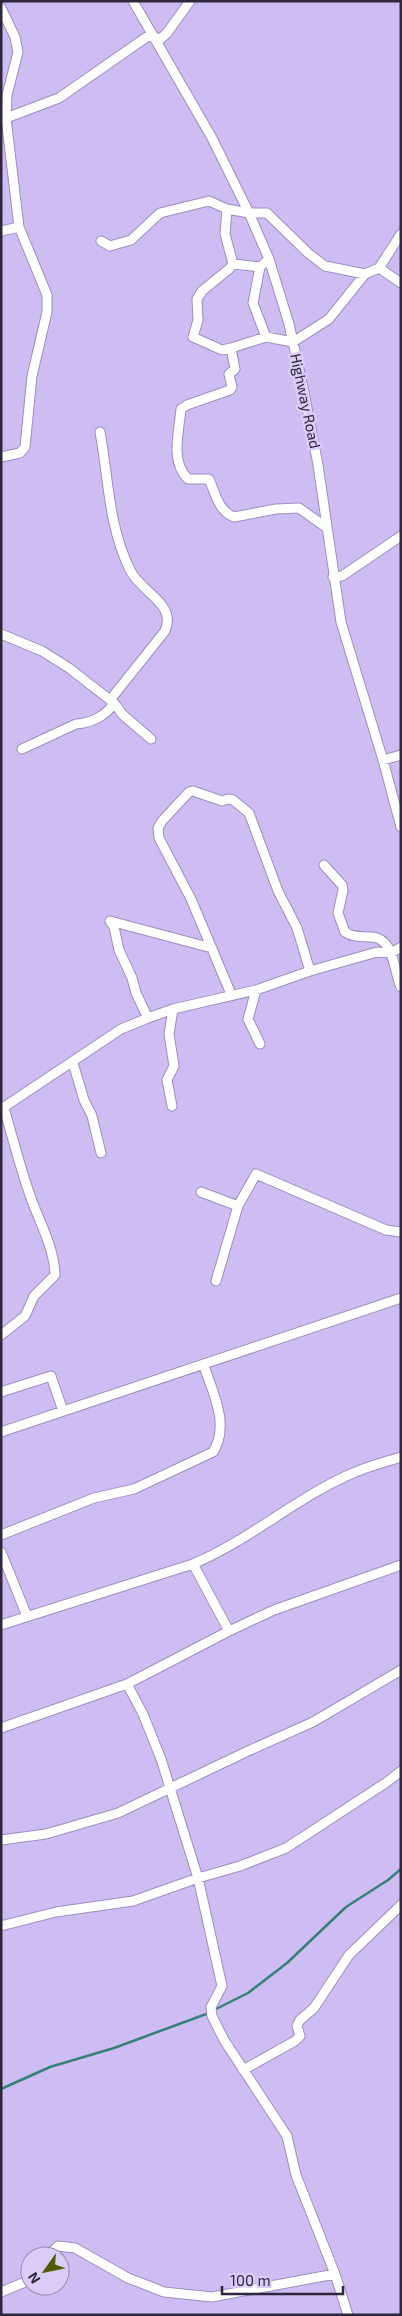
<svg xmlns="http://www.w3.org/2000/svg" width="402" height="2316" font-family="'Exo 2',sans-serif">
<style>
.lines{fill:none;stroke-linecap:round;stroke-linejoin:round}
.stream{stroke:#368079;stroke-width:2.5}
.minor-casing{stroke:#9e8dc0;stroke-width:11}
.minor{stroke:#fff;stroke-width:9}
.labels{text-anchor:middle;stroke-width:5;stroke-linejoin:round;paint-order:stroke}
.street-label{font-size:15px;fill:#2e273b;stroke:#daccf7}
</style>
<rect width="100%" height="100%" fill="#cebdf2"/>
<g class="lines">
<!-- stream -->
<path class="stream" d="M214,2010L248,1993L287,1963L346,1907L388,1880L401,1869
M1,2089L50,2067L114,2048L209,2013"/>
<!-- minor casing -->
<g class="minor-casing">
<path id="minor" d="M133,1L212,138L249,213L269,259L289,324L304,392L318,465L341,622L383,760L401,827
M1,8L15,37L18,52L7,95L6,118
M227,209L225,234L233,264L229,269L202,291L197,299L198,320L193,337L222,350L231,348
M1,231L19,227
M101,241L110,246L131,240L160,213L209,201L227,209L249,213H267L308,253L325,266L365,274L379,268L401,234
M233,264L260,267
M379,268L401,283
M266,337L253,303L260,267L269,259
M100,432C109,481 108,524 130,570C141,593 177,603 165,631L110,700
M1,457L20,453L25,447L32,376L47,312V295L19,227L6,118L59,98L151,34L159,40L167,33L190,1
M327,528L299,508L276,509L234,517C218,511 215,492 209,479H188C170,462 179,432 181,409L187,405L230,390L232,387L229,374L235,369L231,348L266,337L293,342L329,319L365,274
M333,577L342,576L401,536
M1,634L42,651L69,668L114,703L123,715L151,739
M22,749L76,724C91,723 106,716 114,703
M383,760L401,755
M324,865L342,885L343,890L338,913L345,932C353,938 362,936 372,937C395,939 393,970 401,987
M256,990L248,1019L260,1044
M231,994L191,899L159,838L158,828L162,821L189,792L193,791L222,801L228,799L233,800L249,813L278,891L297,928L310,971
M148,1018L136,993L132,978L119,950L114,927L110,921L212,948
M73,1063L84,1100L92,1116L101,1153
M172,1106L167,1080L174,1066L169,1034L173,1009
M1,1109L121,1029L148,1018L173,1009L256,990L310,971L377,952L391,953L401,947
M201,1192L238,1206
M216,1281L238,1206L256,1174L386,1230L401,1232
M1,1335L25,1316L34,1296L55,1275C54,1248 41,1225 32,1201C21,1171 13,1139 4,1108
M1,1392L51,1376L63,1411
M1,1432L401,1298
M1,1535L94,1498L134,1489L213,1452C230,1425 213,1393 204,1366
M1,1552L27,1616
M193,1564L229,1631
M1,1625L193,1564C250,1540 297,1497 353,1473C369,1466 385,1462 401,1457
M127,1684L143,1714L161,1759L198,1878L222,1986L211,2007L212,2016L224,2040L287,2136L296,2175L335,2274L348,2315
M1,1728L127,1684L229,1631L274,1610L401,1565
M1,1840L46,1834L118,1813L248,1751L313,1722L401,1670
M1,1926L56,1912L133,1901L198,1878L240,1866L286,1848L387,1782L401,1771
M243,2070L295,2041L300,2036L297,2026L300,2020L314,2008L349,1955L401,1905
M47,2256L58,2246L75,2248L128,2278L164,2292L212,2297L335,2274
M1,2292L30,2280"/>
</g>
<!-- minor -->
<use href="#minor" class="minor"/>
</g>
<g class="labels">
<!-- street labels -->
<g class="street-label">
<text transform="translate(305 401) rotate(78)" y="5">Highway Road</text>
</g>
</g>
<!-- border -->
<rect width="402" height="2316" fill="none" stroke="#2e273b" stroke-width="5"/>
<!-- north arrow -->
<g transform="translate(45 2271) rotate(237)"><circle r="24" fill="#daccf7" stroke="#958aac"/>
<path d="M0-4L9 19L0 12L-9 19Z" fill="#4e5e00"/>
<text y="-8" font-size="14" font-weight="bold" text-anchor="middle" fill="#2e273b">N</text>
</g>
<!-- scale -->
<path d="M222 2286v8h121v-8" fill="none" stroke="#2e273b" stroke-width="2.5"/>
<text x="230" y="2286" font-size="15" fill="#2e273b" stroke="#daccf7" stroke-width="4" paint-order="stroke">100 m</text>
</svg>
